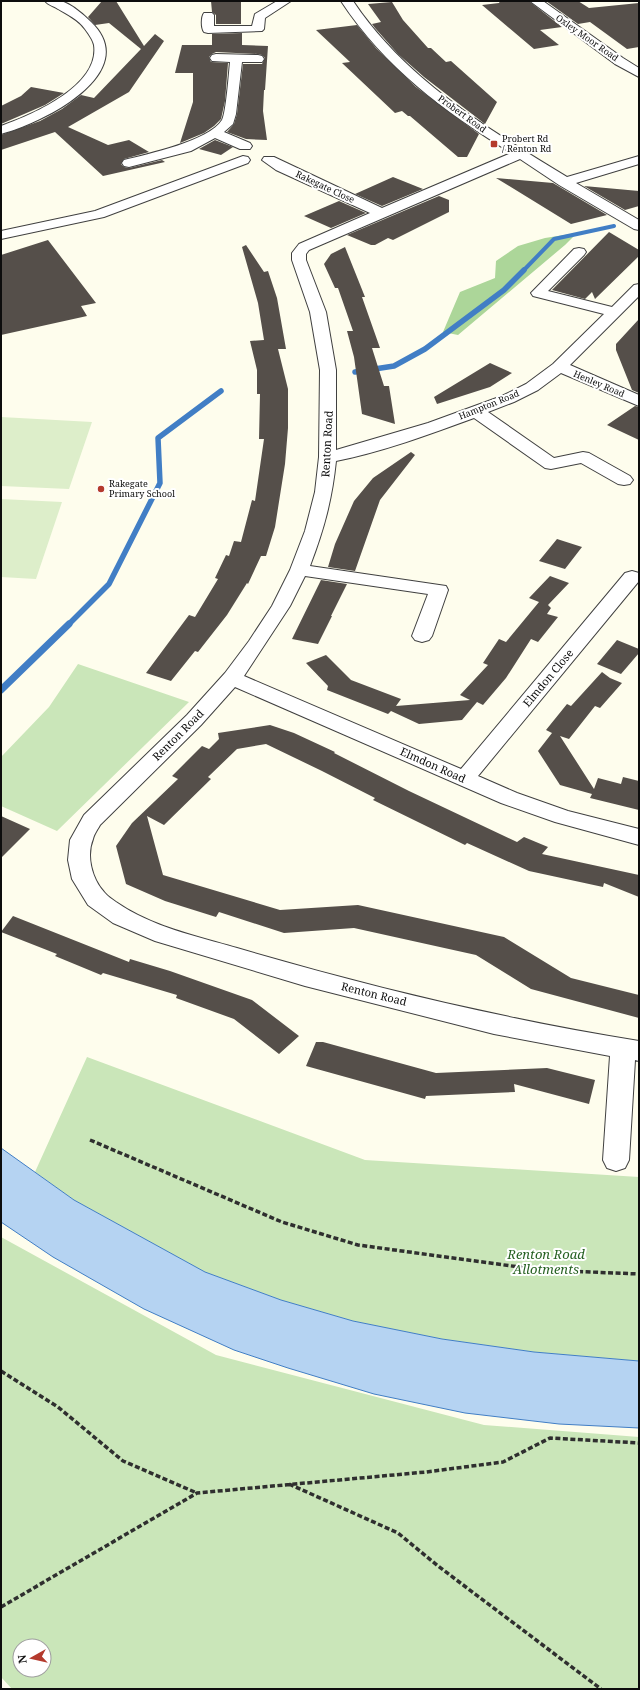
<svg xmlns="http://www.w3.org/2000/svg" width="640" height="1690" font-family="'Noto Serif',serif">
<style>
.green{fill:#cae6b9;fill-rule:evenodd}
.forest{fill:#acd699}
.pitch{fill:#ddeeca}
.water{fill:#b5d3f2;stroke:#417ec5}
.lines{fill:none;stroke-linecap:round;stroke-linejoin:round}
.stream-far2{stroke:#417ec5;stroke-width:4}
.stream-far1{stroke:#417ec5;stroke-width:5.5}
.stream{stroke:#417ec5;stroke-width:7}
.building{fill:#554f4a}
.minor-casing{stroke:#404040;stroke-width:2}
.path{stroke:#2f2f2f;stroke-width:3.5;stroke-dasharray:5 2.5;stroke-linecap:butt}
.minor{fill:#fff;fill-rule:evenodd}
.poi-dot{fill:#b43a2d;stroke:#fff;stroke-width:1.5}
.labels{text-anchor:middle;stroke-width:4;stroke-linejoin:round;paint-order:stroke}
.far-street-label{font-size:9px;fill:#0d0d0d;stroke:#fff}
.far-poi-label{font-size:9px;fill:#0d0d0d;stroke:#fff;text-anchor:start}
.street-label{font-size:11px;fill:#0d0d0d;stroke:#fff}
.near-park-label{font-size:13px;font-style:italic;fill:#256021;stroke:#fff}
</style>
<rect width="100%" height="100%" fill="#fefded"/>
<!-- green -->
<path class="green" d="M78,664L189,702L57,831L1,806V757L49,707Z
M87,1057L365,1160L639,1177V1361L534,1352L442,1339L353,1321L281,1300L205,1272L74,1200L35,1172Z
M1,1237L216,1355L484,1425L639,1437V1689H12L1,1677ZM20,1646H44V1670H20Z"/>
<!-- forest -->
<path class="forest" d="M577,233L565,245L458,335L443,332L460,292L495,278L496,261L518,246L545,238Z"/>
<!-- pitch -->
<path class="pitch" d="M1,417L92,422L69,489L1,486Z
M1,499L62,502L36,579L1,577Z"/>
<!-- water -->
<path class="water" d="M1,1148L74,1200L205,1272L281,1300L353,1321L442,1339L534,1352L639,1361V1428L559,1424L465,1413L374,1394L288,1368L234,1350L144,1309L53,1257L1,1222Z"/>
<g class="lines">
<!-- stream-far2 -->
<path class="stream-far2" d="M523,271L554,239L614,226"/>
<!-- stream-far1 -->
<path class="stream-far1" d="M355,372L394,366L425,349L504,290L524,270
M68,625L109,584L160,483L158,438L221,391"/>
<!-- stream -->
<path class="stream" d="M1,690L69,624"/>
</g>
<!-- building -->
<path class="building" d="M102,1H116L144,46L155,34L164,41L129,92L68,127L108,145L129,140L149,152L124,159L121,164L124,167L129,168L162,160L165,162L103,176L55,132L1,150V135L40,121L62,109L81,95L94,98L141,49L109,23L95,25L88,17Z
M211,1H241V24H216V15L212,12Z
M500,1H529L562,27L540,30L559,45L534,49L482,5L499,3Z
M546,1H578L589,8L639,3V47L627,49L590,22L578,24Z
M392,2L403,20L428,48H431L446,62L451,61L497,102L485,124L424,77L398,54L375,28L372,24L381,22L368,4Z
M357,25L376,48L416,87L479,134L467,157H458L410,116H408L402,111L395,113L342,63L350,62L316,30Z
M242,33V45L268,46L265,90H264L263,111L267,140L246,139L227,132L234,124L237,114L243,64H262L265,58L262,55L258,54L216,52L212,54L209,57L211,62L228,63L225,101L221,119L214,126L204,133L180,143L193,102V73H175L182,45H212V34Z
M31,87L64,93L45,105L1,124V106L21,96Z
M215,140L233,147L221,155L199,149Z
M393,177L423,189L382,206L355,194Z
M496,178L553,183L607,215L571,224Z
M584,186L639,191V206L625,210Z
M439,196L449,200V212L393,240L388,238L375,245H371L347,235Z
M339,201L366,213L331,228L304,216Z
M609,232L639,250V256L595,299L592,292L585,299L552,290Z
M48,240L96,303L81,306L87,316L1,335V255Z
M246,245L264,272L268,271L277,298L286,349H278L288,389V428L285,464L275,527L266,556H261L248,584L247,583L227,615L198,652L195,651L171,681L146,673L189,615L195,617L218,579L215,578L226,555L229,556L234,541L241,542L252,500L255,501L264,439H259L260,394H257V370L250,341L264,340L258,303L242,247Z
M345,247L365,297H362L380,348H372L384,386H389L395,424L362,414L354,357L347,331H353L338,288H335L324,264L331,254Z
M639,319V393L632,390L616,350V344Z
M490,363L512,373L490,387L437,404L434,397Z
M635,406L639,407V440L607,425Z
M411,452L415,455L380,500L355,571L328,567L335,544L354,501L373,478Z
M557,539L582,547L565,569L539,561Z
M550,576L569,583L548,605L551,608L547,614L558,617L538,642L531,639L506,678L483,705L477,702L462,720L419,724L391,711L388,714L327,690L328,686L306,663L326,655L351,680L401,699L396,706L470,700L460,695L488,665L483,663L499,639L506,642L539,602L529,598Z
M321,580L347,584L331,616H332L318,644L292,639Z
M617,640L639,649V653L621,674L597,664Z
M602,672L610,678L622,683L600,708L595,706L569,739L560,736L594,789L598,778L621,784L623,777L639,781V810L590,798L592,794L560,785L538,751L552,733L546,730L567,704L571,706Z
M270,725L294,733L335,752L334,753L409,791L517,842L524,837L548,847L542,854L639,875V897L604,883L603,887L529,871L467,843L465,845L373,800L375,798L322,771L266,744L237,749L208,777L211,779L164,825L147,816L163,875L280,910L358,905L504,937L571,978L639,995V1018L531,989L476,955L354,928L284,933L219,912L216,917L165,901L126,884L116,846L132,823L178,779L172,776L202,746L209,749L219,739L218,733Z
M1,816L30,829L1,858Z
M13,916L129,962L130,959L170,971L252,1000L299,1036L279,1054L234,1019L176,998L177,995L103,973L101,975L55,956L57,954L1,932Z
M316,1042H323L436,1073L547,1068L595,1080L589,1104L514,1084L515,1092L426,1096L425,1099L306,1066Z"/>
<g class="lines">
<!-- minor casing -->
<g class="minor-casing">
<path id="minor" d="M45,1C50,1 56,0 61,1C71,4 83,14 91,22C144,73 41,124 1,134V126C32,115 100,86 94,45C93,40 88,33 85,29C79,20 67,14 58,9C54,6 48,5 45,1Z
M277,1H291L265,18L264,29L262,31L208,33L204,32C201,28 201,17 204,13H212L214,15V26H252L255,14Z
M341,1H353C405,79 488,129 567,177L639,156V164L576,183L639,220V230L634,229L559,185L520,159L309,250L306,254V260L326,312L336,370V450L428,423L502,396L526,384L553,364L604,314L533,296L531,293L574,249L579,248L584,249L586,252L584,255L548,291L612,307L634,285L639,284V296L570,365L639,395V406L561,373L538,390L514,402L488,412L554,458L583,452L589,453L630,476L633,480L630,484L624,485L618,484L581,463L551,469L545,468L474,418C430,434 382,452 336,461C332,500 324,529 310,566L446,586L448,590L432,636L429,640L422,642L415,640L412,636L428,594L305,576L290,606L244,676L461,769L625,573L632,571L639,573V581L478,776L517,793L568,811L639,829V845L555,822L501,803L235,687L201,725L100,825C98,829 94,834 93,839C86,856 92,879 104,892C107,896 112,899 116,902C152,927 196,936 237,948C369,987 503,1019 639,1041V1061L635,1060L629,1160L625,1168L616,1171L607,1168L603,1160L610,1056L494,1034L305,986L155,941L113,923L88,905L72,879L68,860L70,840L84,815L187,715L225,673L249,641L272,606L290,570L305,531L315,492L319,457L320,370L310,312L292,260V253L299,244L370,213L276,170L262,160L264,157H274L382,208L511,153C443,110 386,69 341,1Z
M530,1H543L623,58L639,68V77L615,64Z
M216,54L258,55L262,56L264,59L262,62H242L236,114L233,124L224,132L250,143L252,146L250,149H240L215,138L191,151L129,167L124,166L122,163L124,160C148,154 209,141 222,120C226,113 229,72 230,62L212,61L210,58L212,55Z
M243,156L248,157L250,160L248,163L104,217L1,239V231L95,211Z"/>
</g>
<!-- path -->
<path class="path" d="M90,1140L282,1222L358,1245L541,1270L639,1274
M1,1371L58,1407L123,1461L197,1493
M289,1484L398,1533L438,1566L601,1689
M1,1607L197,1493L426,1472L503,1462L550,1438L639,1443"/>
<!-- minor -->
<use href="#minor" class="minor"/>
</g>
<!-- markers -->
<g class="poi-dot">
<rect x="490" y="140" width="8" height="8" rx="2"/>
<circle cx="101" cy="489" r="4"/>
</g>
<g class="labels">
<!-- far-street labels -->
<g class="far-street-label">
<text transform="translate(587 38) rotate(35)" y="3">Oxley Moor Road</text>
<text transform="translate(462 114) rotate(36)" y="3">Probert Road</text>
<text transform="translate(325 187) rotate(25)" y="3">Rakegate Close</text>
<text transform="translate(599 384) rotate(23)" y="3">Henley Road</text>
<text transform="translate(489 405) rotate(-22)" y="3">Hampton Road</text>
</g>
<!-- far-poi labels -->
<g class="far-poi-label">
<text x="502" y="142">Probert Rd<tspan x="502" dy="10">/ Renton Rd</tspan></text>
<text x="109" y="487">Rakegate<tspan x="109" dy="10">Primary School</tspan></text>
</g>
<!-- street labels -->
<g class="street-label">
<text transform="translate(327 444) rotate(-87)" y="4">Renton Road</text>
<text transform="translate(548 678) rotate(-50)" y="4">Elmdon Close</text>
<text transform="translate(178 735) rotate(-45)" y="4">Renton Road</text>
<text transform="translate(433 765) rotate(24)" y="4">Elmdon Road</text>
<text transform="translate(374 994) rotate(14)" y="4">Renton Road</text>
</g>
<!-- near-park labels -->
<g class="near-park-label">
<text x="546" y="1259">Renton Road<tspan x="546" dy="15">Allotments</tspan></text>
</g>
</g>
<!-- border -->
<rect width="640" height="1690" fill="none" stroke="#0d0d0d" stroke-width="4"/>
<!-- north arrow -->
<g transform="translate(32 1658) rotate(262)"><circle r="19" fill="#ffffff" stroke="#9e9e9e"/>
<path d="M0-3L7 15L0 10L-7 15Z" fill="#b43a2d"/>
<text y="-6" font-size="11" font-weight="bold" text-anchor="middle" fill="#0d0d0d">N</text>
</g>
</svg>
